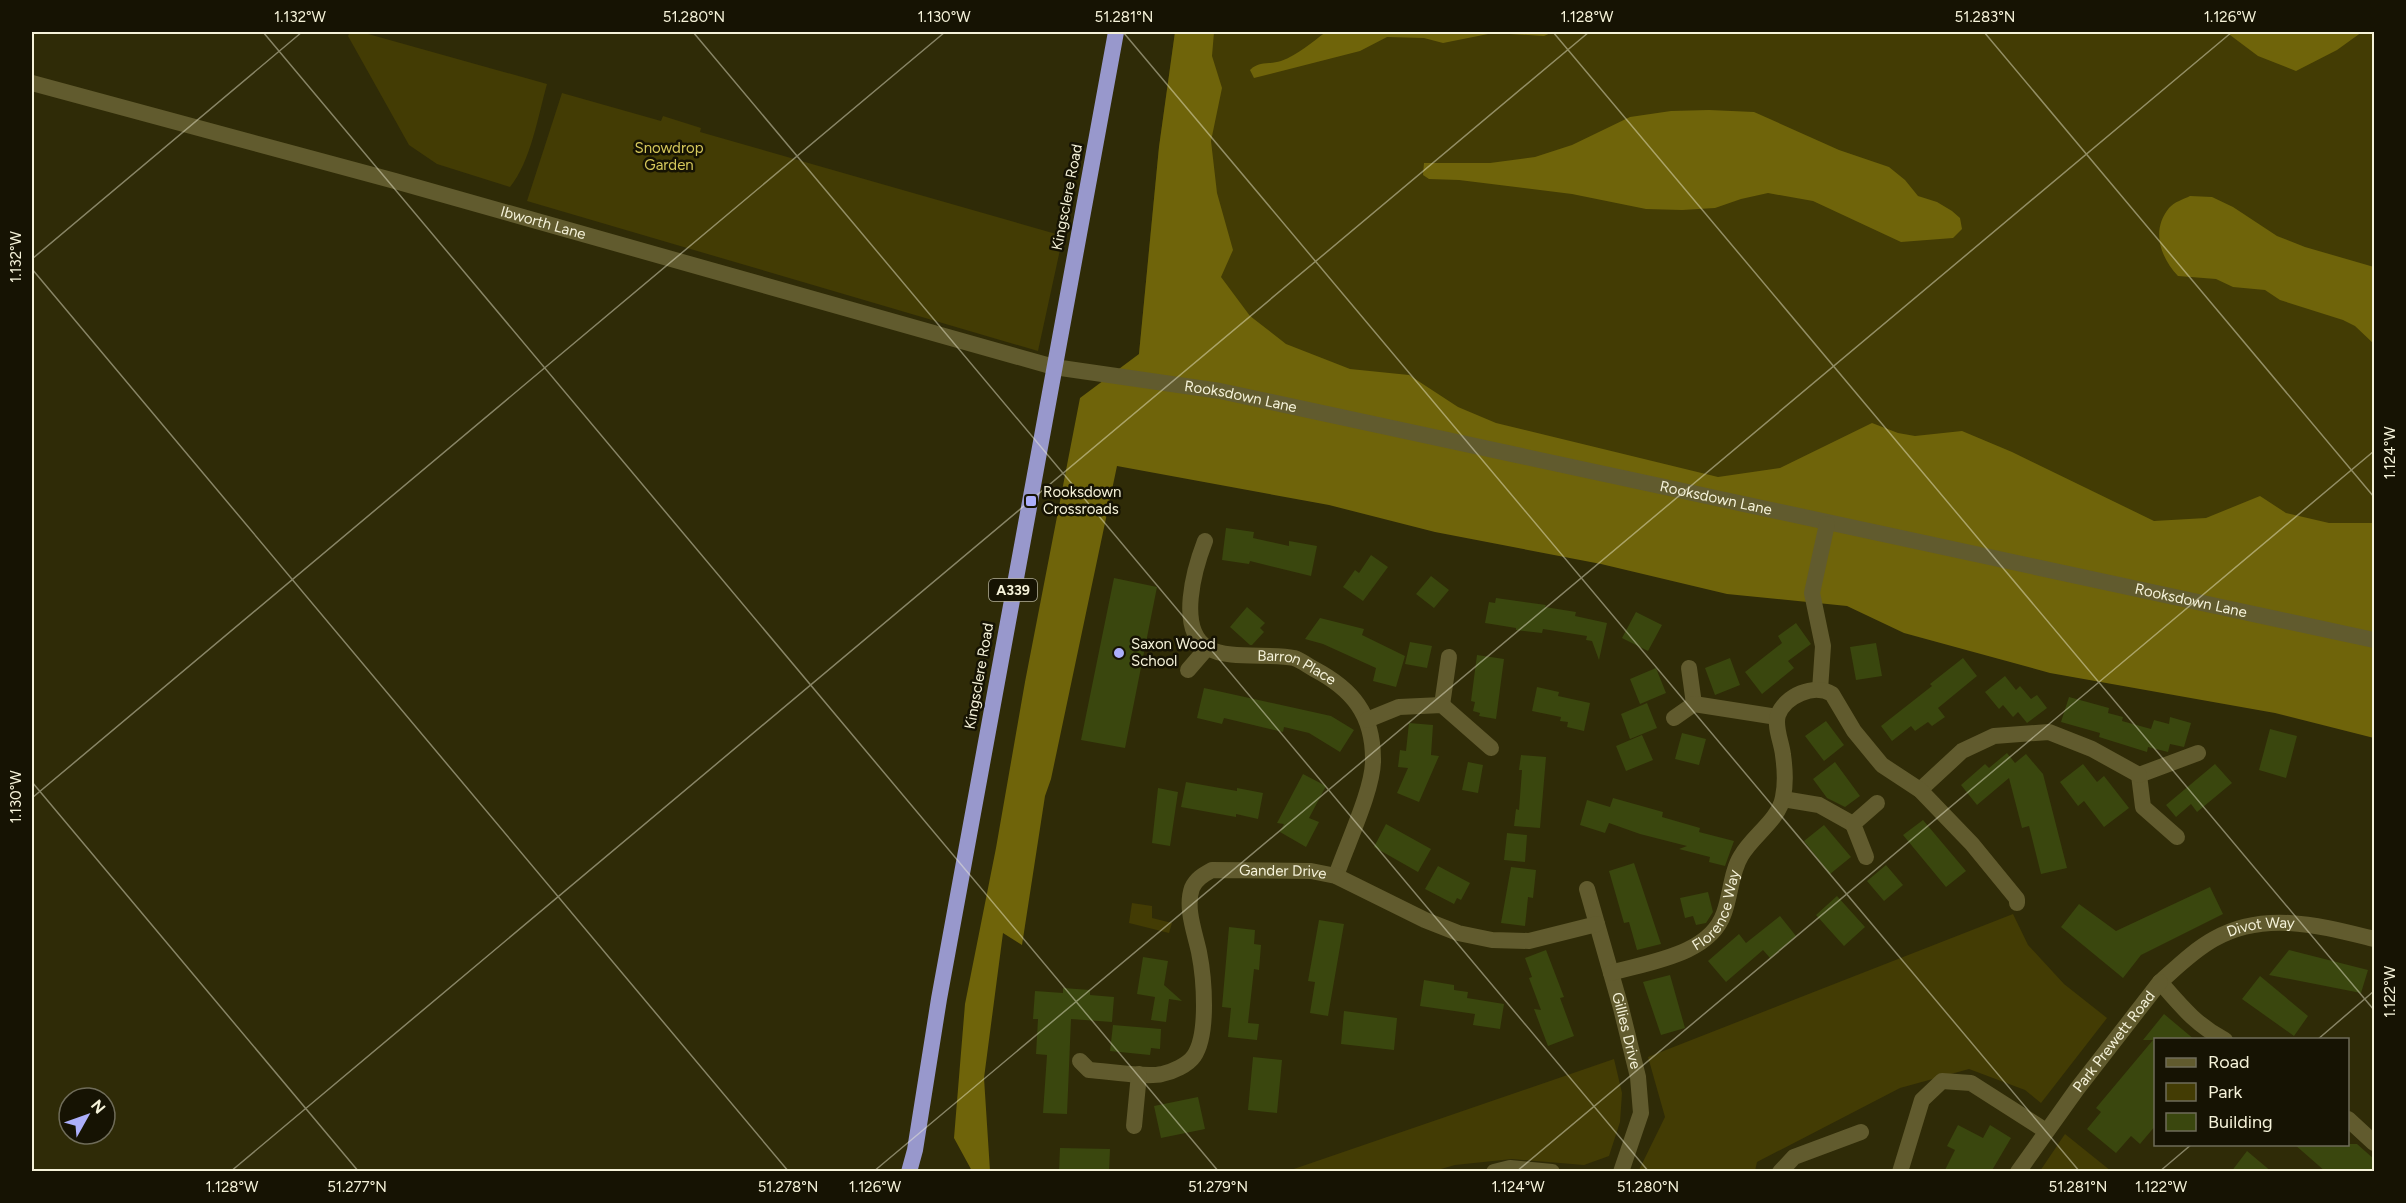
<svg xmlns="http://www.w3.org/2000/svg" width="2406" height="1203" font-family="Figtree,sans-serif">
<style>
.green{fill:#433c04}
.forest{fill:#6f640a}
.building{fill:#3a470e}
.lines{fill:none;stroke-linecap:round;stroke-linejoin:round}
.minor{stroke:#615b2e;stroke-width:16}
.tertiary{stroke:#615b2e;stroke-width:16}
.trunk{stroke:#9898cc;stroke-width:16}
.ticks{fill:none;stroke:#f5f2d9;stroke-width:1.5;stroke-opacity:0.45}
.poi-dot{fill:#acaffb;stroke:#161303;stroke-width:2}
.labels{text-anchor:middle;stroke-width:5;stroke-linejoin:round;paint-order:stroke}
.shield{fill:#161303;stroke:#b2af99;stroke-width:1.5}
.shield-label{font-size:14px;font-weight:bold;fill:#f5f2d9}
.park-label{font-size:15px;fill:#d6c85b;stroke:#161303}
.street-label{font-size:15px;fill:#f5f2d9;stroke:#161303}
.poi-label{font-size:15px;fill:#f5f2d9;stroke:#161303;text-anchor:start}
.neatline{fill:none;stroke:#f5f2d9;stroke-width:2}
.ticks-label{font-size:15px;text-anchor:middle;fill:#f5f2d9}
</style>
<rect width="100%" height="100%" fill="#2f2b07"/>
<!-- green -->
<path class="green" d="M350,32H361L547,84C538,116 531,161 510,187L437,164L409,145L348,36Z
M1175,32H2374V622L1139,354L1159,147Z
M562,93L661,121L663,116L701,128L700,132L1063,236L1038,351L527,201Z
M1132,903L1152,906V918L1172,923L1169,933L1129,923Z
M2013,914L2028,945L2064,984L2107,1018L2041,1103L2025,1090L1969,1069L1900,1088L1757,1162L1755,1171L1638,1172L1665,1117L1648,1057Z
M1614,1059L1622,1093L1620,1122L1609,1156L1584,1165L1512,1159L1455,1165L1434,1171H1288Z
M2065,1134L2111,1171H2040Z"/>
<!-- forest -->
<path class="forest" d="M1175,32H1214L1212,56L1222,88L1211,141L1217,193L1233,250L1221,277L1250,316L1286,344L1350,369L1409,375L1458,407L1496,423L1718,477L1780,468L1872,423L1898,433L1915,436L1962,431L2012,452L2154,521L2206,518L2260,496L2286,513L2329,523H2374V738L2275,713L2050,673L1904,633L1847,606L1727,594L1601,564L1435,532L1329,505L1117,466L1051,779L1045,796L1022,945L1003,933L984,1078L990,1171H972L954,1138L965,1004L996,848L1025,682L1080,398L1139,354L1159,147Z
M1326,32H1553L1544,36L1493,33L1443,43L1424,38L1387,37L1360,51L1254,78L1250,70C1260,60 1269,65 1281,61C1298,55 1312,42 1326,32Z
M2226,32H2362L2337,50L2296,71L2258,56Z
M1709,110L1754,112L1839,150L1889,167L1905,180L1918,196L1937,202L1952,211L1960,218L1962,229L1953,238L1901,242L1813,201L1768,193L1741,199L1715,208L1682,210L1646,209L1572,194L1459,180L1429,179L1423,175L1424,163H1490L1535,157L1572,145L1630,117L1671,111Z
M2190,196L2212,197L2233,207L2277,236L2305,247L2374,267V344L2355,326L2343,320L2280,300L2265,290L2233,287L2216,279L2178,276C2160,257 2151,230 2169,208C2174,202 2184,199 2190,196Z"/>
<!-- building -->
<path class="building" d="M1226,528L1254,532L1253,538L1289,546V541L1317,546L1311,576L1250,561L1249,564L1222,560Z
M1371,555L1388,567L1363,601L1343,587L1355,570L1359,573Z
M1431,576L1449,590L1434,608L1416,594Z
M1114,578L1157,587L1125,748L1081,740Z
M1496,598L1546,605L1545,607L1576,612L1575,616L1607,623L1599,660L1592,641L1586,640L1587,636L1543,629L1542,633L1516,630V628L1485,623L1489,602L1495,603Z
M1247,607L1265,623L1260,628L1264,632L1252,645H1250L1230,627Z
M1636,612L1662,625L1648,651L1622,638Z
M1320,618L1364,629L1362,635L1405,656L1396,687L1373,681L1376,668L1323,644L1305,639Z
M1796,623L1811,644L1788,661L1794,668L1762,694L1745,672L1782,643L1778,636Z
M1410,642L1432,646L1427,668L1405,664Z
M1876,643L1882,676L1856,680L1850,647Z
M1477,655L1504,659L1496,719L1479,716L1480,713L1473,711L1475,702L1471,701Z
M1730,658L1740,685L1715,695L1705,668Z
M1963,658L1977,676L1938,708L1945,717L1932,726L1928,722L1915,731L1911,726L1892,741L1881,726L1932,686L1930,684Z
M1656,668L1666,693L1640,704L1630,679Z
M2005,676L2016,690L2020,686L2031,699L2037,695L2047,708L2027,723L2018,712L2013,717L2003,705L1999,709L1985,692Z
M1537,687L1559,692L1558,696L1590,703L1584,731L1567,727L1568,722L1560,721L1561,717L1532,711Z
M1204,688L1331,716L1354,730L1340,752L1309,733L1284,727L1283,732L1224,718L1222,724L1197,718Z
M2069,697L2109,708L2108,713L2123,717L2122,721L2151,729L2154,720L2169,724L2170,717L2191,723L2184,747L2170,744L2168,752L2148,747L2147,752L2099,737L2100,733L2061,722Z
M1647,703L1657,728L1630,739L1621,714Z
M1826,721L1844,745L1824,761L1805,736Z
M1409,723L1433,725L1431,755L1439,756L1419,802L1397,793L1408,768L1398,767L1400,750L1406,751Z
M2270,729L2297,736L2286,778L2259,770Z
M1682,733L1706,739L1699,765L1675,759Z
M1642,735L1653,760L1626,771L1616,746Z
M2007,753L2015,763L2026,754L2043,774L2067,868L2041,874L2029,826L2022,828L2009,778L1977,805L1961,785L1985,764L1989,768Z
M1521,755L1546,757L1540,828L1514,826L1516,809L1519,810L1522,770H1519Z
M1468,762L1483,765L1478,793L1462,790Z
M1835,762L1860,796L1845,807L1827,798L1813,779Z
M2083,764L2097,782L2104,776L2129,808L2104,827L2084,801L2078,806L2060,782Z
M2215,764L2232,783L2197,812L2191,804L2176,817L2166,805Z
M1303,774L1326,786L1309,818L1319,822L1306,847L1280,832L1284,824L1277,823Z
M1186,782L1237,791V788L1263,793L1258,819L1236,814V817L1181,807Z
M1158,788L1178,792L1170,846L1152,843Z
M1613,798L1663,812L1662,817L1700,828L1699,832L1734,841L1725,866L1709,862L1710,857L1679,849L1687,846L1640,834L1609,823L1605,833L1580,825L1587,800L1610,807Z
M1923,820L1966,871L1946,887L1903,835Z
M1386,824L1431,849L1418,872L1374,847Z
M1824,825L1851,857L1830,874L1804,841Z
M1507,833L1527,835L1525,862L1504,860Z
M1634,863L1661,944L1637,950L1629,922L1624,923L1609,871Z
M1886,865L1903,885L1884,901L1867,881Z
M1438,866L1470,883L1461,900L1457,898L1454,904L1425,889Z
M1511,867L1536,870L1533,898L1528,897L1525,926L1501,923Z
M2210,887L2223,914L2141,955L2123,978L2061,927L2079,904L2116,931Z
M1708,892L1713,912L1706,923L1696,925L1693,916L1685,918L1680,898Z
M1837,896L1865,927L1844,946L1816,915Z
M1780,916L1796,936L1770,958L1763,950L1726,982L1708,961L1739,934L1746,943Z
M1319,920L1344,924L1328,1016L1310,1013L1315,982L1308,981Z
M1229,927L1255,930L1254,944L1261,945L1259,970L1254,969L1248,1023L1259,1024L1257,1040L1228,1037L1231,1008L1222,1007Z
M1546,950L1564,997L1560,998L1574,1036L1548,1046L1534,1009L1541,1010L1529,978L1532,977L1525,958Z
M2289,950L2368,970L2361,993L2269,975Z
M1143,957L1168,961L1164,985L1182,1001L1169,999L1166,1022L1151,1020L1155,997L1137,994Z
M1670,975L1685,1028L1661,1035L1643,982Z
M2260,976L2308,1016L2294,1036L2242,999Z
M1424,980L1454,985V990L1468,992L1467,998L1504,1004L1500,1029L1473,1025L1475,1014L1420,1006Z
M1063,988L1090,990V995L1114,997L1112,1022L1071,1019L1067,1114L1043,1113L1047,1055L1036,1054L1038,1019H1033L1035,991L1063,993Z
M1344,1011L1397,1018L1394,1050L1341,1044Z
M2164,1014L2195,1040H2156V1125L2140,1144L2131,1136L2116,1153L2087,1129L2101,1112L2096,1108L2153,1040H2143Z
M1113,1025L1161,1029L1160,1049L1151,1048L1150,1055L1110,1051Z
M1253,1057L1282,1060L1277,1113L1248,1110Z
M1198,1097L1205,1129L1161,1138L1154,1106Z
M1958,1125L1983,1138L1990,1125L2011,1138L1991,1172H1944L1955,1150L1947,1146Z
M2294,1144H2357L2374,1159V1172H2326Z
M1060,1148L1110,1149L1109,1172H1059Z
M2247,1151L2272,1172H2231Z"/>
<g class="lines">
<!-- minor -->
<g class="minor">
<path id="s1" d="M1054,367L1220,391L2374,640"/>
<path id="s2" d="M1205,541C1195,567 1176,630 1208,648C1227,660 1271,653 1294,658C1301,660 1308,666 1314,669C1352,689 1373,714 1373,759C1374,788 1346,846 1336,876"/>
<path d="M1689,668L1694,704"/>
<path d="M1188,670L1207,648"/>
<path d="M1820,690L1823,646L1812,593L1827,524"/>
<path d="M1442,705L1449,657"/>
<path d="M1674,718L1694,704L1777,717"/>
<path d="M1367,720L1399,707L1442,705L1491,748"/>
<path d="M2139,775L2143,807L2177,837"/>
<path d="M2139,775L2198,753"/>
<path d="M1920,790L1962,751L1994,736L2049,732L2092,749L2139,775"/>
<path d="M1783,799L1819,805L1853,824"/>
<path d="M1866,857L1853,824L1877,803"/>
<path id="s3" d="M1587,889L1621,1008L1638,1077L1641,1113L1621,1172"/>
<path id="s4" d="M1611,973C1648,962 1710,955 1724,913C1731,894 1731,872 1741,856C1752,836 1779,820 1783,797C1786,783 1785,769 1783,755C1782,743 1774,727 1778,715C1785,696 1814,683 1832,694L1854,731L1882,765L1920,790L1972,844L2017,899V903"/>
<path id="s5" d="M2225,1040C2196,1025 2181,1006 2160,982C2177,967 2194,950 2214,939C2265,910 2321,926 2374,939"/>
<path id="s6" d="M1080,1061L1089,1070C1107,1071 1146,1078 1162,1074C1172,1072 1188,1065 1194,1056C1209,1034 1204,977 1199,952C1195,933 1185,908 1192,888C1196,879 1203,875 1212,870L1311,871L1336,876L1425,920L1458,933L1492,940L1529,941L1597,924"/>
<path d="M2348,1119L2374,1143"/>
<path d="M1134,1126L1139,1074"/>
<path d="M1780,1172L1794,1157L1861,1132"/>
<path d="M1900,1172L1922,1100L1942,1081L1971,1083L2046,1131"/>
</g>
<!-- tertiary -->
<g class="tertiary">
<path id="s7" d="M32,83L395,181L1054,367"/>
<path d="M1494,1172L1510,1168L1552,1172"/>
<path id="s8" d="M2018,1172L2077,1089L2160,982"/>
</g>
<!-- trunk -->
<path class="trunk" d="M909,1172L915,1150L939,999L1116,32"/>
</g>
<!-- ticks -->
<path class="ticks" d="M263,32L1219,1172M693,32L1649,1172M1123,32L2080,1172M1553,32L2374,1010M1984,32L2374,497M32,259L302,32M32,269L789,1172M32,782L359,1172M32,798L945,32M2317,1040L2374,991M230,1172L1589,32M873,1172L2232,32M1516,1172L2374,451M2159,1172L2192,1144"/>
<!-- markers -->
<g class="poi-dot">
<rect x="1025" y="495" width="12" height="12" rx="3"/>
<circle cx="1119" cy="653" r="6"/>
</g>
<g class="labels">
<!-- shield labels -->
<rect class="shield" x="989" y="579" width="48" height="22" rx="4.5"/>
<g class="shield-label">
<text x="1013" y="595">A339</text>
</g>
<!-- park labels -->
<g class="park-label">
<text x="669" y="153">Snowdrop<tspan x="669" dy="17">Garden</tspan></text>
</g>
<!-- street labels -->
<g class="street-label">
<text transform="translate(1067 197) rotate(-79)" y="5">Kingsclere Road</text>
<text dy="5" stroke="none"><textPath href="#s7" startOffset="530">Ibworth Lane</textPath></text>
<text dy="5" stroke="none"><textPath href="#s1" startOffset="189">Rooksdown Lane</textPath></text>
<text dy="5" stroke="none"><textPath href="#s1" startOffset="675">Rooksdown Lane</textPath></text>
<text dy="5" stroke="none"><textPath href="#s1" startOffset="1161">Rooksdown Lane</textPath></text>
<text dy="5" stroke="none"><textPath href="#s2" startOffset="207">Barron Place</textPath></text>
<text transform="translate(979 676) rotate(-80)" y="5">Kingsclere Road</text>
<text dy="5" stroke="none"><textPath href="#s6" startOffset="393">Gander Drive</textPath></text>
<text dy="5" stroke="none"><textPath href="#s4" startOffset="132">Florence Way</textPath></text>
<text dy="5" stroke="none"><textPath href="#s5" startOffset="206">Divot Way</textPath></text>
<text dy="5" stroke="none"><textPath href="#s3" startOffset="147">Gillies Drive</textPath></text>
<text dy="5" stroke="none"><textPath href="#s8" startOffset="162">Park Prewett Road</textPath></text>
</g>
<!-- poi labels -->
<g class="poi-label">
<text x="1043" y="497">Rooksdown<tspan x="1043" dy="17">Crossroads</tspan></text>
<text x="1131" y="649">Saxon Wood<tspan x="1131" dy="17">School</tspan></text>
</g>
</g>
<!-- border -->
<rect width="2406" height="1203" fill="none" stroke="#161303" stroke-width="66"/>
<!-- legend -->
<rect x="2154" y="1038" width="195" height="108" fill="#161303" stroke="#6f6c59" stroke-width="1.5"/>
<rect x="2166" y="1058" width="30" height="9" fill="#615b2e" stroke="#6f6c59" stroke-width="1.5"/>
<text x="2208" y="1068" font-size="18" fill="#f5f2d9">Road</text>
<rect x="2166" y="1083" width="30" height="18" fill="#433c04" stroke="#6f6c59" stroke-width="1.5"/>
<text x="2208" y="1098" font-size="18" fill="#f5f2d9">Park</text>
<rect x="2166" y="1113" width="30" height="18" fill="#3a470e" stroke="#6f6c59" stroke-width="1.5"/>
<text x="2208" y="1128" font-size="18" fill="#f5f2d9">Building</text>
<!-- north arrow -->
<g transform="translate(87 1116) rotate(50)"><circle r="28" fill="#161303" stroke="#6f6c59" stroke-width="1.5"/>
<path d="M0-4.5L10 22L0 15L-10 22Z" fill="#acaffb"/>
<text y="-9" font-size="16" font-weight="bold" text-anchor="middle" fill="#f5f2d9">N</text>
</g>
<rect x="33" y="33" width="2340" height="1137" class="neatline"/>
<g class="ticks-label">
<text x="300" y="22">1.132°W</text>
<text x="694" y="22">51.280°N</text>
<text x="944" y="22">1.130°W</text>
<text x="1124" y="22">51.281°N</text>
<text x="1587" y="22">1.128°W</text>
<text x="1985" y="22">51.283°N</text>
<text x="2230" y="22">1.126°W</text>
<text transform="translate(16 257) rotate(-90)" y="5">1.132°W</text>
<text transform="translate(2390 453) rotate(-90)" y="5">1.124°W</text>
<text transform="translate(16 797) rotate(-90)" y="5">1.130°W</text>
<text transform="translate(2390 992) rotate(-90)" y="5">1.122°W</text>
<text x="232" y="1192">1.128°W</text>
<text x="357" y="1192">51.277°N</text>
<text x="788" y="1192">51.278°N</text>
<text x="875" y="1192">1.126°W</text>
<text x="1218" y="1192">51.279°N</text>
<text x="1518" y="1192">1.124°W</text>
<text x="1648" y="1192">51.280°N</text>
<text x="2078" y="1192">51.281°N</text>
<text x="2161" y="1192">1.122°W</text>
</g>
</svg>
